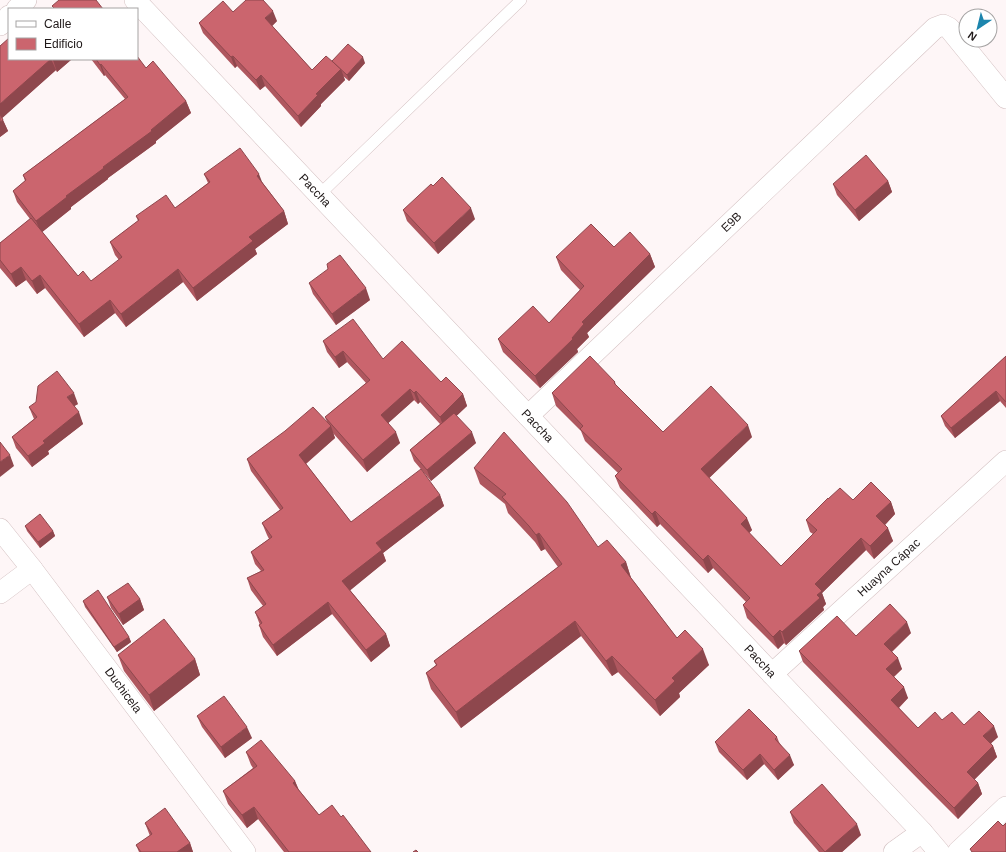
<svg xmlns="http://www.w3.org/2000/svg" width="1006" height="852" font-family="Arial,sans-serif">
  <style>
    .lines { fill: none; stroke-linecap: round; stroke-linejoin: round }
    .lane-casing { stroke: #d4c1c2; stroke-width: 12 }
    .street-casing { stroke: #d4c1c2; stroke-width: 22 }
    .lane { stroke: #fff; stroke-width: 11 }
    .street { stroke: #fff; stroke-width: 21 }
    .wall { fill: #af575f }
    .shaded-wall { fill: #8e474d }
    .building { fill: #cb656e; stroke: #8e474d }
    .labels { text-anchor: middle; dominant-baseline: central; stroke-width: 3; stroke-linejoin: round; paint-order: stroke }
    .street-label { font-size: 12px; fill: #1f1818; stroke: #fff }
  </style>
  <rect width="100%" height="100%" fill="#fef6f7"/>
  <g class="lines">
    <g class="lane-casing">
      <path id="lane" d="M319,195L521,0"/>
    </g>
    <g class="street-casing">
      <g id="street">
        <path id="s1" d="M135,0L772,674L922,832L939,852"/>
        <path d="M17,9L26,0"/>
        <path d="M0,25L9,16"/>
        <path id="s2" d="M528,416L935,28L943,25L949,28L1006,98"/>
        <path id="s3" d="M0,529L32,569L245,852"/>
        <path d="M0,593L32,569"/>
        <path id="s4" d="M772,674L1006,461"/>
        <path d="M894,852L922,832"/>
        <path d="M958,852L1006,807"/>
      </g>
    </g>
    <use href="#lane" class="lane"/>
    <use href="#street" class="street"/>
  </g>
  <g class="wall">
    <path d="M233,12L277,21L272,26L312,70L332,61L365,63L349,81L343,76L345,80L321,104V106L301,127L265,86L260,90L237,66L235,68L203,33L199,23Z"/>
    <path d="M9,59H72L57,72L56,70L2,118L8,131L0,137Z"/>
    <path d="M91,59H137L146,68L186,101L191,113L156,141V143L108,178V179L71,207V209L42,232L78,276L91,281L119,260L115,255L110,242L138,221L136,216L175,208L208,183L204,174L262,182L284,211L288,224L255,249L257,254L197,301L183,282L126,327L115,313L84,337L45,288L37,294L26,280L16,287L0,268V243L30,219L17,202L13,191L25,181L23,175L125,99L105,75L104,76Z"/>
    <path d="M888,181L892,192L859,221L837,195L833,184Z"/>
    <path d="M403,210L475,219L438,254L407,221Z"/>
    <path d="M614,247L650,254L655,267L587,333L589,337L577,349L578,352L540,388L503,352L498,339L549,323L580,290L561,270L556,257Z"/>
    <path d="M309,283L370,300L336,325L313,294Z"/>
    <path d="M323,341L383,359L441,382L463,394L467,406L456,416L476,443L431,481L414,461L410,450L440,424L420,402L418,404L414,400L388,423L400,443L367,472L333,433L335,438L306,464L351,522L440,495L444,506L383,553L386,561L350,590L386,634L390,646L371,662L332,614L277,656L263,637L259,625H260L255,612L263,606L251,590L247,578L261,571L255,564L251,552L269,539L267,535L262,523L280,510L251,471L247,459L327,422L325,417L366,383L347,362L339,368L327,352Z"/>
    <path d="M1006,356V408L1000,401L955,438L945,426L941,416Z"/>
    <path d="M615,382L616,385L663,432L752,437L709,478L752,530L749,533L781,566L813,534L810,532L806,520L828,499L891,502L895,514L885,525L893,541L874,559L866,550L822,593L826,604L823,607L824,610L786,645L784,643L778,649L747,618L743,605L746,602L713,568L708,573L660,524L657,527L620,488L615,476L618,473L585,441L581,431L556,406L552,393Z"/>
    <path d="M78,404L74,406L83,424L48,451L49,454L32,467L16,448L12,437L34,419L29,407Z"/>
    <path d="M474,468L598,547L626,562L631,578L677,638L709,665L679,693L680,697L660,716L618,672L612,676L581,636L461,728L431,689L426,673L436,665L434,661L558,567L545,549L541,551L535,542L508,513L505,504L480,484Z"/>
    <path d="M25,526L53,531L55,536L40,548L27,531Z"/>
    <path d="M107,597L140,599L144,610L123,625L111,608Z"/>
    <path d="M83,601L129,637L131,642L117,652L85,607Z"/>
    <path d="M911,633L892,652L902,669L894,677L908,698L899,708L918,728L942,720L964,725L998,737L991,743L993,746L997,757L974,780L978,783L982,794L958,819L922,783L803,662L799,651L856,636Z"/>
    <path d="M118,655L195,659L200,675L154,711L124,671Z"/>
    <path d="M197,716L252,738L225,758L202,727Z"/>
    <path d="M777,737L779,742L794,765L778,780L764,764L747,780L719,752L715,742Z"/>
    <path d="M246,752L295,781L299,790L319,815L341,817L371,852H284L258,819L247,828L228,804L223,791L253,768L251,765Z"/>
    <path d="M790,812L861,835L842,852H819L794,823Z"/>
    <path d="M145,823L190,843L193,852H139L136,845L150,836Z"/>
  </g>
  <g class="shaded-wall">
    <path d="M273,11L277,21L269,29L265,18Z"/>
    <path d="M233,56L237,66L235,68L231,57Z"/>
    <path d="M363,57L365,63L349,81L347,75Z"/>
    <path d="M51,59L56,70L0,120V104Z"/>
    <path d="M54,59H72L57,72L53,60Z"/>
    <path d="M101,64L105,75L104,76L100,65Z"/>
    <path d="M341,69L345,80L321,104V106L301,127L298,116L316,94Z"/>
    <path d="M261,75L265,86L260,90L256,80Z"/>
    <path d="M186,101L191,113L156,141V143L108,178V179L71,207V209L41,233L36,221L66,196L151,130Z"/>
    <path d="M3,120L8,131L0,137V122Z"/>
    <path d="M259,174L264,187L257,176Z"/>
    <path d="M888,181L892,192L859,221L855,210Z"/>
    <path d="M471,208L475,219L438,254L434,243Z"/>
    <path d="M284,211L288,224L255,249L257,254L197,301L193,288L249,237Z"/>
    <path d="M650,254L655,267L587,333L589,337L577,349L578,352L540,388L535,376L582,322Z"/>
    <path d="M21,267L26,280L16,287L11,274Z"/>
    <path d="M178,269L183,282L126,327L121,314Z"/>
    <path d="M40,275L45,288L37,294L32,281Z"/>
    <path d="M366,288L370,300L336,325L332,314Z"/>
    <path d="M110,300L115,313L84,337L79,324Z"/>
    <path d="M343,351L347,362L339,368L335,357Z"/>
    <path d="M410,389L414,400L385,426L381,415Z"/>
    <path d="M416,391L420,402L418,404L414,393Z"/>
    <path d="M996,391L1000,401L955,438L951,428Z"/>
    <path d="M74,393L78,404L71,408L67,397Z"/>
    <path d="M463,394L467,406L444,428L440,417Z"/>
    <path d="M79,412L83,424L48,451L49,454L32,467L28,456L43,441Z"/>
    <path d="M748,425L752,437L705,482L701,469Z"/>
    <path d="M331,426L335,438L303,466L299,455Z"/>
    <path d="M396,432L400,443L367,472L363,460Z"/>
    <path d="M472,432L476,443L431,481L427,470Z"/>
    <path d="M10,455L14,466L0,477V462Z"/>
    <path d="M440,495L444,506L383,553L386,561L347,593L342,581L376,543Z"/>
    <path d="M891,502L895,514L881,529L876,516Z"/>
    <path d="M655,511L660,524L657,527L652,514Z"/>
    <path d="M747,518L752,530L745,537L741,524Z"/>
    <path d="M888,528L893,541L874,559L870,546Z"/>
    <path d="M53,531L55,536L40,548L38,542Z"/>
    <path d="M539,533L545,549L541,551L536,535Z"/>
    <path d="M861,538L866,550L822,593L826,604L823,607L824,610L786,645L782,632L815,584Z"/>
    <path d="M708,555L713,568L708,573L703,560Z"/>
    <path d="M626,562L631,578L627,581L621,565Z"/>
    <path d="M140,599L144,610L123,625L119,614Z"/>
    <path d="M328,602L332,614L277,656L273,645Z"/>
    <path d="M575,621L581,636L461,728L456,712Z"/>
    <path d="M907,622L911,633L888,655L884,644Z"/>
    <path d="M780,630L784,643L778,649L773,637Z"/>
    <path d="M386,634L390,646L371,662L366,650Z"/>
    <path d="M129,637L131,642L117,652L114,647Z"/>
    <path d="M703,649L709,665L679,693L680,697L660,716L655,700L672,678Z"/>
    <path d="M612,656L618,672L612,676L606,661Z"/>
    <path d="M898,658L902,669L890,680L886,669Z"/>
    <path d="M195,659L200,675L154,711L149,695Z"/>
    <path d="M904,687L908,698L895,711L891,700Z"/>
    <path d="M994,726L998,737L987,747L983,736Z"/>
    <path d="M247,727L252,738L225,758L221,747Z"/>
    <path d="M993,746L997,757L971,783L967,772Z"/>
    <path d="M760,754L764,764L747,780L743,770Z"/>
    <path d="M790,755L794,765L778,780L774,770Z"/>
    <path d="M295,781L300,794L293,783Z"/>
    <path d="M978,783L982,794L958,819L954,808Z"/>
    <path d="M254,807L258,819L247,828L242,815Z"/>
    <path d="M857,824L861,835L842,852H825Z"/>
    <path d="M190,843L193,852H177Z"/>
  </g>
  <g class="building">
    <path d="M59,0H96L103,9H55L52,6Z"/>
    <path d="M246,0H263L273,11L265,18L312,70L326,56L341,69L316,94L318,95L298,116L261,75L256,80L233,56L231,57L199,23L223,1L233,12Z"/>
    <path d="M9,38V59H51L0,104V46Z"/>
    <path d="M348,44L363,57L347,75L332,61Z"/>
    <path d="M137,56L146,68L153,61L186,101L151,130L152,131L103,167L104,168L66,196L67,197L36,221L13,191L26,180L23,175L128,97L101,64L100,65L96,59H137Z"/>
    <path d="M0,114L3,120L0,122Z"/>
    <path d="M240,148L259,174L257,176L284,211L249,237L253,241L193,288L178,269L121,314L110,300L79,324L40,275L32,281L21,267L11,274L0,260V243L31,218L78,276L83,271L91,281L122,257L110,242L139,220L136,216L166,195L175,208L210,182L204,174Z"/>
    <path d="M866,155L888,181L855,210L833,184Z"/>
    <path d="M442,177L471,208L434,243L403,210L431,184L433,186Z"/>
    <path d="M591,224L614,247L630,232L650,254L582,322L584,324L572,338L573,339L535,376L498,339L533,306L549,323L584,286L556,257Z"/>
    <path d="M340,255L366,288L332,314L309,283L328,269L327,264Z"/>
    <path d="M353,319L383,359L402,341L441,382L446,377L463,394L440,417L416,391L414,393L410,389L381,415L396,432L363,460L325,417L370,380L343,351L335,357L323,341Z"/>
    <path d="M590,356L615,382L614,383L663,432L711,386L748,425L701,469L747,518L741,524L781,566L817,530L806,520L828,498V499L840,488L853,500L871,482L891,502L876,516L888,528L870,546L861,538L815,584L822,591L817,595L820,598L782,632L780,630L773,637L743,605L750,598L708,555L703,560L655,511L652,514L615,476L622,469L580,429L583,426L552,393Z"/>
    <path d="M1006,356V402L996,391L951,428L941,416Z"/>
    <path d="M57,371L74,393L67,397L79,412L43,441L45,443L28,456L12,437L37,417L29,407L36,402L38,386Z"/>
    <path d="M313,407L331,426L299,455L351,522L421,469L440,495L376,543L382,550L342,581L386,634L366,650L328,602L273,645L259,625L262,623L255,612L266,604L247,578L264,570L251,552L272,537L262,523L283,508L247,459L285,431Z"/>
    <path d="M454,413L472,432L427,470L410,450Z"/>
    <path d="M504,432L567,502L598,547L607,540L626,562L621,565L677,638L685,630L703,649L672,678L675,681L655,700L612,656L606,661L575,621L456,712L426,673L437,665L434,661L562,564L539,533L536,535L529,526L502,497L506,494L474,468Z"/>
    <path d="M0,442L10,455L0,462Z"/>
    <path d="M40,514L53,531L38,542L25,526Z"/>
    <path d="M128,583L140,599L119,614L107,597Z"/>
    <path d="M98,590L129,637L114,647L83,601Z"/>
    <path d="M890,604L907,622L884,644L898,658L886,669L904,687L891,700L918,728L935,712L942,720L952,712L964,725L979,711L994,726L983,736L993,746L967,772L978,783L954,808L918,772L799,651L837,616L856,636Z"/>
    <path d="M164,619L195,659L149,695L118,655Z"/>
    <path d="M224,696L247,727L221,747L197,716Z"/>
    <path d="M749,709L777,737L775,739L790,755L774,770L760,754L743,770L715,742Z"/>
    <path d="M261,740L295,781L293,783L319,815L332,805L341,817L343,815L371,852H289L254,807L242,815L223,791L257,766L246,752Z"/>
    <path d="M822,784L857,824L825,852L790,812Z"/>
    <path d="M165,808L190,843L177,852H141L136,845L152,834L145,823Z"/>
    <path d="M998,821L1003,826L1006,823V852H972L970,849Z"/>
    <path d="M416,850L418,852H413Z"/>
  </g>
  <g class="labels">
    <g class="street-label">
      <text stroke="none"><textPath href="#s1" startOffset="262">Paccha</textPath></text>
      <text stroke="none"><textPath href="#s2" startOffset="281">E9B</textPath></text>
      <text stroke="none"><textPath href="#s1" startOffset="586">Paccha</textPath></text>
      <text stroke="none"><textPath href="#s4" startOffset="158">Huayna Cápac</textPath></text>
      <text stroke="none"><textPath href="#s1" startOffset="910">Paccha</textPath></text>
      <text stroke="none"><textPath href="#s3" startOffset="203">Duchicela</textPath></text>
    </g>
  </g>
  <rect x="8" y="8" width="130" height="52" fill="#ffffff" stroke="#a5a3a3"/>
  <rect x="16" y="21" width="20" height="6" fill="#ffffff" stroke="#a5a3a3"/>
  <text x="44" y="28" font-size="12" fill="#1f1818">Calle</text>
  <rect x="16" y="38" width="20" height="12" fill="#cb656e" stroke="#a5a3a3"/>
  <text x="44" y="48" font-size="12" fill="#1f1818">Edificio</text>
  <g transform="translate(978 28) rotate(215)"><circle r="19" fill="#ffffff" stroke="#a5a3a3"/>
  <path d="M0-3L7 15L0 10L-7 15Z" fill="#1c85ad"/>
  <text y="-6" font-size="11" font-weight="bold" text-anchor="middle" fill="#1f1818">N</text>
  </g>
</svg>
